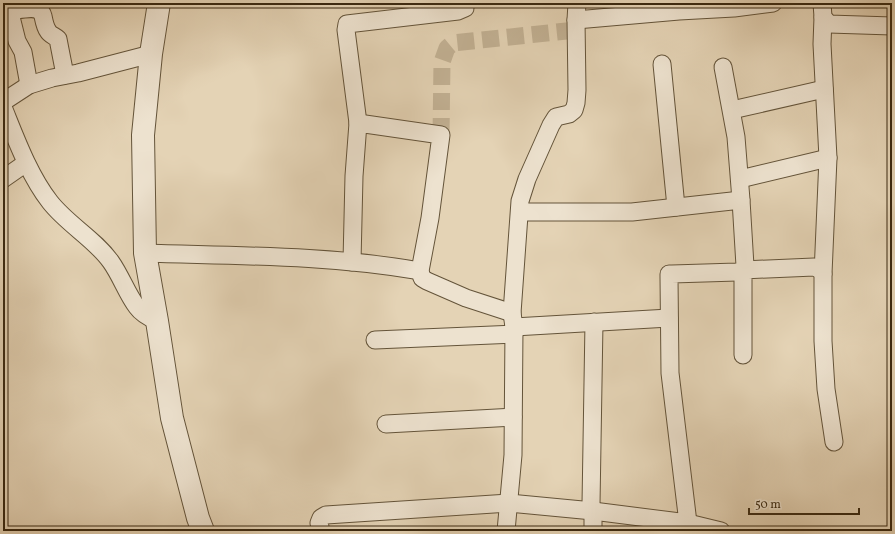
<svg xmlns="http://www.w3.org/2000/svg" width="895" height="534" font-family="Vollkorn,serif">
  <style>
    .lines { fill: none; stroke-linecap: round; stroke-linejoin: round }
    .minor-tunnel { stroke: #c2b194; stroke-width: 17; stroke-dasharray: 17 8; stroke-linecap: butt }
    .minor-casing { stroke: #64543a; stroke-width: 19 }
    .tertiary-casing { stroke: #64543a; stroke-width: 24 }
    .minor { stroke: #ede2cf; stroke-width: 17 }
    .tertiary { stroke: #ede2cf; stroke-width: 22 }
  </style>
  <rect width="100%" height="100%" fill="#e4d3b5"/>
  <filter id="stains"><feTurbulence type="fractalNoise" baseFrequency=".005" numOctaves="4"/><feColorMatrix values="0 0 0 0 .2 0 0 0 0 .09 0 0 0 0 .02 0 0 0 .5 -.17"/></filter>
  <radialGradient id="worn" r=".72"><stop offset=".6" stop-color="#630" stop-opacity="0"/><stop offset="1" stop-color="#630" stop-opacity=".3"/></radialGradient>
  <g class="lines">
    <path class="minor-tunnel" d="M441,135L442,62L447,48L453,43L576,30"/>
    <g class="minor-casing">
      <g id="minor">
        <path d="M10,3L11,17L17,41L23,52L29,85"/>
        <path d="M822,3L823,17L829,24L892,26"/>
        <path d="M11,11C20,10 40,4 43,16C44,21 45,27 48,31C50,35 55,36 58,39L65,75"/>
        <path d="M576,20L679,11L734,8L773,3"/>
        <path d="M662,64L676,207"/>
        <path d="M723,67L736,137L741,200"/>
        <path d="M3,102L29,85L52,78L78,73L151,54"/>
        <path d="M3,107C16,139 29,175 50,202C68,225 95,239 111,262C121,276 127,294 137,307C142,314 150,318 157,321"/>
        <path d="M732,110L824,89"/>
        <path d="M358,123L346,30L347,24L458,11L465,8V3"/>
        <path d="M3,179L26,163"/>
        <path d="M740,179L828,158"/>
        <path d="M145,253C236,256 329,255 420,271"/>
        <path d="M352,262L354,176L358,123L441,135L430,218L420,271L422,278L427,281L466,298L512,313"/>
        <path d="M823,274L828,158L822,44L823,17"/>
        <path d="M514,327L669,318"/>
        <path d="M375,340L514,334"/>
        <path d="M743,355V270L814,267L819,269L823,274V341L826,389L834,442"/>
        <path d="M386,424L513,417"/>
        <path d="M688,523L721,531"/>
        <path d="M321,531L319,523L321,518L326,515L509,503L593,511L688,523L670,373L669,277V274H672L737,272L743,270L745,266L741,200L632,212H520"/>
        <path d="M506,531L513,455L514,327L512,313L520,201L527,179L551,125L556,117L569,114L574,110L576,103L577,90L576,20L577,3"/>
        <path d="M593,531V511L591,504L594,322"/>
      </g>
    </g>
    <g class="tertiary-casing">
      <path id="tertiary" d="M159,3L151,54L143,135L145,253L157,321L172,418L198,518L203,531"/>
    </g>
    <use href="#minor" class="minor"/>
    <use href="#tertiary" class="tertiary"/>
  </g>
  <rect width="895" height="534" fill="none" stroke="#e4d3b5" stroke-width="16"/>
  <rect x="4" y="4" width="887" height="526" fill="none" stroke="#3a2911" stroke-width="2"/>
  <rect x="8" y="8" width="879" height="518" fill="none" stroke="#3a2911"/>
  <path d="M749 508v6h110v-6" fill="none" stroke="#3a2911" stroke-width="2"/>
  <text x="755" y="508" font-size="12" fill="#3a2911" stroke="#ede2cf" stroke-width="3" paint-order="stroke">50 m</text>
  <rect width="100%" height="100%" filter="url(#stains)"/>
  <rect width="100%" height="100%" fill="url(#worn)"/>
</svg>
